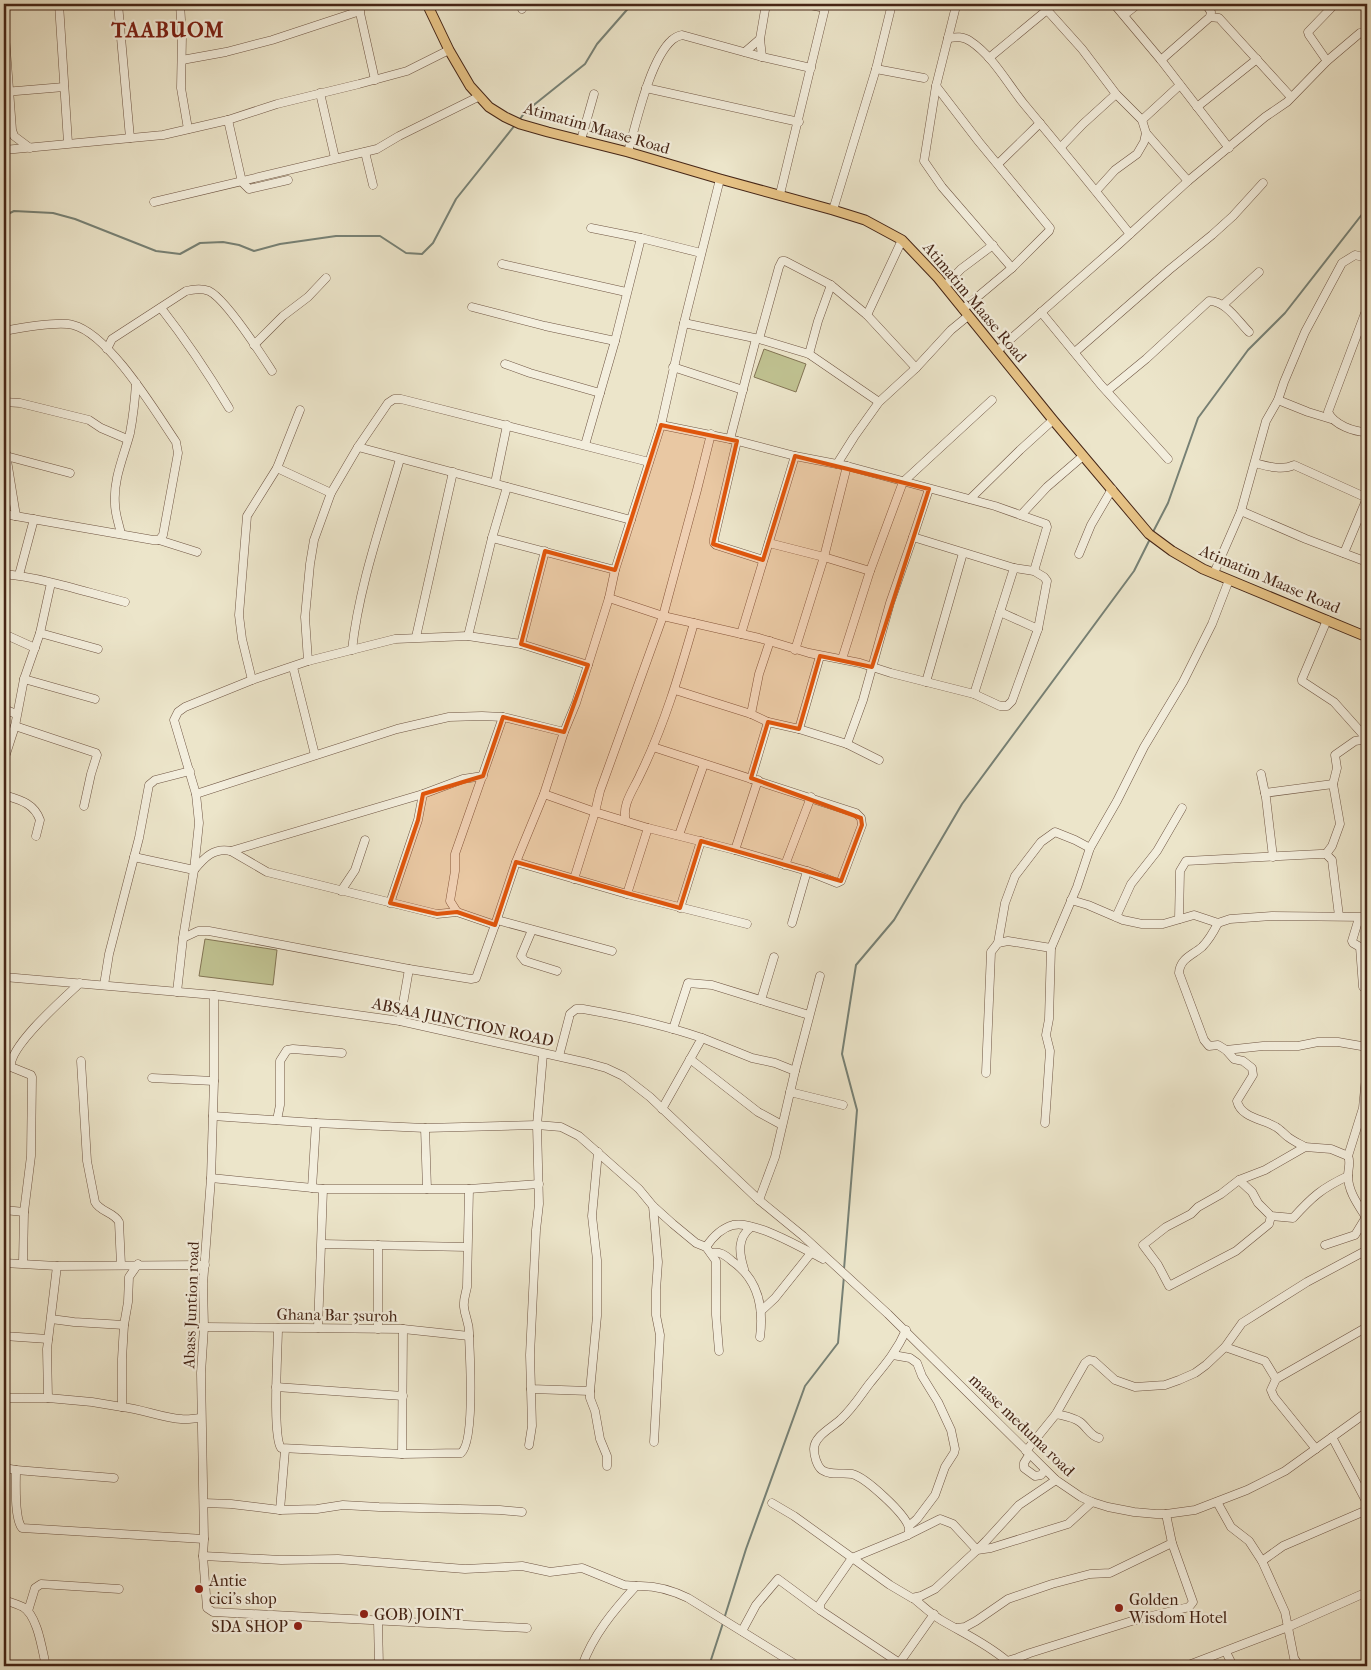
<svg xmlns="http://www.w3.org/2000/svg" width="1371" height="1670" font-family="'IM FELL French Canon',serif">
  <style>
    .grass { fill: #c0c291; stroke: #827454 }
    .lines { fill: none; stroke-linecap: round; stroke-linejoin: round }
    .stream { stroke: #778175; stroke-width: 2 }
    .minor-casing { stroke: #6f5543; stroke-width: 9 }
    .major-casing { stroke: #452516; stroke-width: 11 }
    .minor { stroke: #f3eedd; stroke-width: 8 }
    .major { stroke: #e6c285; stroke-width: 9 }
    .marked { fill: #e0560c; fill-opacity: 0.2; stroke: #e0560c; stroke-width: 4; stroke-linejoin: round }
    .poi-dot { fill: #8f2418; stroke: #f3eedd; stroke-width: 2 }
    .labels { text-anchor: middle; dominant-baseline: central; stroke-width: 4.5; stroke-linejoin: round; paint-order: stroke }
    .street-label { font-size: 16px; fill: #452516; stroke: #f3eedd }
    .poi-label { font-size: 16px; fill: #452516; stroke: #f3eedd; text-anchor: start }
    .district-label { font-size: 21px; font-weight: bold; letter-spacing: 1px; fill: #7a1f14; stroke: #f3eedd }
  </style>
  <rect width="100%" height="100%" fill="#ece5ca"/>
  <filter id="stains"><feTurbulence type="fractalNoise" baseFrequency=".004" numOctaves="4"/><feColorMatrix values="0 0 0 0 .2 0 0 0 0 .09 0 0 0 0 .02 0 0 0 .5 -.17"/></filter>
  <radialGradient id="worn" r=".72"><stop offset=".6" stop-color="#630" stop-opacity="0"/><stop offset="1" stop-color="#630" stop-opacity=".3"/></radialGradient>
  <g class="grass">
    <path d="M764,349L806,364L796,392L754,377Z"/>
    <path d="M205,939L277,950L273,985L199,976Z"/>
  </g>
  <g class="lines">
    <g class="stream">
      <path d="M520,119L525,112L585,64L597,44L632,4"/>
      <path d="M4,216L14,211L53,213L75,219L156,251L180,254L200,243L223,242L239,245L254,251L280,244L336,236H380L406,253L422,254L433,243L456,199L515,125"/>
      <path d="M1153,532L1168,503L1198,418L1248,350L1285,313L1367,208"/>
      <path d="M844,1269L857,1110L842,1054L856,965L894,920L962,804L1134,571L1149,541"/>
      <path d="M724,1619L746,1549L805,1386L838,1343L844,1276"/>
      <path d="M709,1666L723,1623"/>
    </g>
    <g class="minor-casing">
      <g id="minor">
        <path d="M59,4L68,143"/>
        <path d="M118,4L130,138"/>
        <path d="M180,4L182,36L181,88L188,129"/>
        <path d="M358,4L375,80"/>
        <path d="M520,4L522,9"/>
        <path d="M805,4L825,8"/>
        <path d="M1114,4L1161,60L1229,148"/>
        <path d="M955,10L936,86L924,161L942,187L1012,268"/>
        <path d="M1124,15L1138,4"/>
        <path d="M1210,17L1219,18L1291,97"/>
        <path d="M4,22L12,130L14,136L30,148"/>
        <path d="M948,38C956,37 963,36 970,41C993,56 1007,83 1024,104C1060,147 1095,190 1130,234"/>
        <path d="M745,52L760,39"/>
        <path d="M762,57L760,39L766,4"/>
        <path d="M989,58L1047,10L1082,49L1116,94L1142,120L1146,133L1144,142L1137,154L1115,170L1096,191"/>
        <path d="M182,60L226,52L272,40L360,11"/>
        <path d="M1161,60L1210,17L1211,12L1206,4"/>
        <path d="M1327,61L1309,35L1308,32L1335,4"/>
        <path d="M876,69L924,78"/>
        <path d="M936,86L979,142L1050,228L1049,231L1012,268L963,309"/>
        <path d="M646,88L799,122"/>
        <path d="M4,92L64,87"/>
        <path d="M320,93L335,158"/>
        <path d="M1197,107L1257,59"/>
        <path d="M228,120L242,182L249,189L288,180"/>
        <path d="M1142,120L1180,85"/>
        <path d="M1146,133L1188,181"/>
        <path d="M581,140L594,94"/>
        <path d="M1061,147L1083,124L1116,94"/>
        <path d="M4,150L163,135L228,120L277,104L359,84L407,71L449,50"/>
        <path d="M365,152L373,185"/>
        <path d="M628,152C636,124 650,59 672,40C674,38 678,36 682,35L762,57L811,68"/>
        <path d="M998,164L1040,123"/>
        <path d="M780,194L826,4"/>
        <path d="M154,202L377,149L399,136L478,97"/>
        <path d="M833,210L876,69L892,4"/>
        <path d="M591,228L641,238L701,253"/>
        <path d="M502,264L626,292"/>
        <path d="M945,286L961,269L993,245"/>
        <path d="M1223,305L1259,272"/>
        <path d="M472,307L545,326L615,341"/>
        <path d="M161,308C186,340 208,373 229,408"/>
        <path d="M1367,308L1328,412C1334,425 1354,432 1367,432"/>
        <path d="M1041,312L1101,385L1168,459"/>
        <path d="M867,315L902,240"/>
        <path d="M684,323L759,339L809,354L879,402"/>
        <path d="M4,331C20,328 58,321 73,325C109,334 155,411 176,442L178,453L163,535L159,540H153L4,514"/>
        <path d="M759,339L779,267L782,261H785L831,285L867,315L916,368"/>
        <path d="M254,345L283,316L308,297L326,278"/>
        <path d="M107,349L112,339L186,291C194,289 201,288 209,291C226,299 261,354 272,371"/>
        <path d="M997,351L1119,244L1188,181L1265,117L1287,102L1327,61L1360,33"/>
        <path d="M1075,352L1169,270L1212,235L1233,216L1263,183"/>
        <path d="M809,354L818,321L831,285"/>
        <path d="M505,364L530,373L600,393"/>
        <path d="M673,367L743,390"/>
        <path d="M1107,391L1146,359L1209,301C1226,301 1237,320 1249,332"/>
        <path d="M1278,400L1308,412L1331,419"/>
        <path d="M4,402L20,403L89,420L101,428L127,439"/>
        <path d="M661,425L730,439L795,456L847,466L995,506L1046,524L1047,527L1034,571"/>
        <path d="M730,439L756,339"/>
        <path d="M737,441L714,539V543L716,545L763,560"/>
        <path d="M4,442L16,516"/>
        <path d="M585,445L615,341L641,238"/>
        <path d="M358,447L631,520"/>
        <path d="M6,456L70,473"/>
        <path d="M1255,463C1267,466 1282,471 1294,465L1367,498"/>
        <path d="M837,464L854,437L879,402L916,368L951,330L968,316"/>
        <path d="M277,468L331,493"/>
        <path d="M495,483L507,425"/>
        <path d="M970,499L1020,450L1053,420"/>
        <path d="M1241,511L1306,539L1367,562"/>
        <path d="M1021,515L1047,487L1083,456"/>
        <path d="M121,534C119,524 115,514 115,504C113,479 124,456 130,433C133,417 135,400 136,383"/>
        <path d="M913,537L1014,568L1034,571L1044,577L1047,581L1038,629L1000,612"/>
        <path d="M492,538L615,570"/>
        <path d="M159,540L197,552"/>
        <path d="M769,543L824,557L870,571"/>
        <path d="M1344,553L1367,498"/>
        <path d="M1079,554L1091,525L1112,489"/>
        <path d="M1014,568L974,694L1000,706H1007L1012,701L1038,629"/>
        <path d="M1214,573L1241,511L1266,421L1278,400L1284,382L1305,332L1342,263L1355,255L1367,258"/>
        <path d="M4,574C45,578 85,592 125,602"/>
        <path d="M19,575L34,519"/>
        <path d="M609,598L663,616L759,638L809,653L860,663L891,673L974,694"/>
        <path d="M1327,620L1302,679V681L1334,702L1367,739"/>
        <path d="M40,633L98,649"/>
        <path d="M4,634L35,648"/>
        <path d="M741,634L795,456"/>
        <path d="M468,636L492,538L507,487"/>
        <path d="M416,637L453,472"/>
        <path d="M521,644L545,551"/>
        <path d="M352,650C359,585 382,522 400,459"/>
        <path d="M795,650L824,557L847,466"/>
        <path d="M842,659L870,571L903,482L992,400"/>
        <path d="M308,661L305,617L310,564L314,540L331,493L358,447L388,403L394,399H401L649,462"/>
        <path d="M293,667L315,755"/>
        <path d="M24,679L95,699"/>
        <path d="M252,680L242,639L239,615L247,516L277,468L300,410"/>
        <path d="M926,682L963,553"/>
        <path d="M675,690L751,714L768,722L799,729L847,744L879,760"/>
        <path d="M4,709L16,714"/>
        <path d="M751,714L759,674L770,641"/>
        <path d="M15,726L96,753L97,755L91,774L84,806"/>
        <path d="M799,729L820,656"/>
        <path d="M847,744L863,700L890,603L913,537L929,489"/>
        <path d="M4,760L15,726L24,679L40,633L51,583"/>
        <path d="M1261,774L1266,798L1273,857"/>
        <path d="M751,779L768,722"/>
        <path d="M1265,793L1333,784"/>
        <path d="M196,794L397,729L449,717L482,716L503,717L564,732"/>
        <path d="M544,794L595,812L648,828L735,850L807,871L837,883L841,881L862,825L861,818L856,813L653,747"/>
        <path d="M4,795C20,800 34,803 40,820L36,836"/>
        <path d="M626,821C621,805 634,789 640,775C664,726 679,675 694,623"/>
        <path d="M679,835L704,764"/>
        <path d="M735,850L758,780"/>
        <path d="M231,851L423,794L463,779L483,776"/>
        <path d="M1326,854L1332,846L1340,824L1333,784L1337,768L1335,755L1355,741L1367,739"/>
        <path d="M134,857L194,870C204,858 214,847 231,851L267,872L437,914L457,912L495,925"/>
        <path d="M516,862L627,894L747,924"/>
        <path d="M785,865L811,797"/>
        <path d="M574,879L595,812L600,791L663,616L697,490L711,434"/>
        <path d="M341,891L355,870L365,840"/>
        <path d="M627,894L648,828"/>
        <path d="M1071,900L1088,905L1123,920L1142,924H1163L1194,915L1218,923L1230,919L1272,916L1367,917"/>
        <path d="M390,903L418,820L423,794"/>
        <path d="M680,908L701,841"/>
        <path d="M457,912L450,901L455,871V854L503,717"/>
        <path d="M1116,917L1131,884L1157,851L1182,808"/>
        <path d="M1359,918L1352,941L1353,943L1360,947L1363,987L1367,990"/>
        <path d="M1179,919L1180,871L1186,861L1320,854H1326L1332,860L1339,916"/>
        <path d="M497,920L612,951"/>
        <path d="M792,923L807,871"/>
        <path d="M1218,923C1214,931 1209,940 1202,947C1193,955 1180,958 1179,973L1204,1040L1209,1046L1218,1045L1226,1050L1234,1059L1243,1061L1252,1068L1253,1075L1237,1101C1241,1118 1263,1119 1276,1127C1280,1129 1284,1134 1288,1137C1293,1141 1300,1144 1305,1147"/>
        <path d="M532,930L521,956L525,961L557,971"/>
        <path d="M183,938L198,931H209L409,969L471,979L476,978L495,925L516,862L544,794L564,732L576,703L609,598L615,570L661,425L684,323L720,179"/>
        <path d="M998,943L1005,903L1015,876L1041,842L1055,832L1075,840L1090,848"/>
        <path d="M4,977L214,995L400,1021L588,1063L606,1068L623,1076L650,1097L759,1200L803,1236L888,1314L1056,1480L1081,1497L1092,1502L1108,1507L1134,1512L1156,1514H1166L1195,1510L1247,1490L1285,1471L1367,1412"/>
        <path d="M104,985L109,954L139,838L149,785L155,780L190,771"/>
        <path d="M177,992L183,938L194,870L199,823L196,794L174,720L178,712L185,707L252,680L308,661L395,639L468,636L521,644L588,665"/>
        <path d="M214,995V1081L211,1178L203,1284L204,1327L201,1373L204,1539L203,1556L207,1608L213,1612L527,1628"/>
        <path d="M761,1000L774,957"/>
        <path d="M400,1021L409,969"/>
        <path d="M673,1029L688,983L712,985L809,1015"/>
        <path d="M702,1038L752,1058L775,1063L795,1071"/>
        <path d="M1226,1050L1263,1046H1298L1318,1042H1338L1367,1047"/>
        <path d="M543,1054L537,1125L539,1204L536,1230L530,1355L531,1389L590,1391L597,1316V1260L592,1216L598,1152"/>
        <path d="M559,1056L570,1014L576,1009H583C623,1016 664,1025 702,1038L662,1109"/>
        <path d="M690,1059L758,1112L782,1125"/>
        <path d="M81,1061L87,1161L95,1202C100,1212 114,1212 119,1222L121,1265"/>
        <path d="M1367,1067L1363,1108L1348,1156C1351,1162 1348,1169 1348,1176C1348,1192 1359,1206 1367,1219"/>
        <path d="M986,1073L991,952L998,943L1008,941L1051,948"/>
        <path d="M152,1078L214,1081"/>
        <path d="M790,1092L843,1105"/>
        <path d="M213,1116L316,1123L425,1128L537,1125L561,1127L579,1136L639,1189L653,1206L673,1224L696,1243L706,1247L716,1261V1315L719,1351"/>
        <path d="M277,1120L280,1105V1061L287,1050L293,1049L342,1053"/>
        <path d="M1045,1123L1050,1051L1046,1035L1049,1019L1051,948L1077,887L1090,848L1117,801L1144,747L1183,682L1212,624L1229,580"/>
        <path d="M425,1128L427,1189"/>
        <path d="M211,1178L323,1189H469L539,1184"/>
        <path d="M1239,1180L1252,1192L1258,1203L1271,1216L1293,1218C1312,1197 1322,1188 1348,1176"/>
        <path d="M312,1188L316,1123"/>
        <path d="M759,1200L775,1157L795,1071L820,976"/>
        <path d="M653,1206L658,1262L656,1290V1315L660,1335L654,1442"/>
        <path d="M4,1210L24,1212"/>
        <path d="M1271,1216L1269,1224L1236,1251L1169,1286L1158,1265L1143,1245L1166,1227L1191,1214L1198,1207L1221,1194L1239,1180L1265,1170L1305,1147L1331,1149L1348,1156"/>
        <path d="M322,1244L467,1247"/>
        <path d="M1325,1245L1355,1235L1366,1217"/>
        <path d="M706,1247C712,1238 722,1228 733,1225C754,1220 804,1249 823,1259"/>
        <path d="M711,1253C720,1251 725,1255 732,1261C758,1279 764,1306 760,1337"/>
        <path d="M4,1263L57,1266L205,1265"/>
        <path d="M23,1263L24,1212L31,1156L32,1077L31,1075L11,1067C8,1047 64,998 80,983"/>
        <path d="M138,1264L129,1277L128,1302L124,1325L122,1359V1407C142,1409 163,1418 181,1419C188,1420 195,1418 201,1418"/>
        <path d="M744,1269C739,1253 737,1238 751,1227"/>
        <path d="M761,1311L775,1298L811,1253"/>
        <path d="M51,1319L74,1322L124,1325"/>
        <path d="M204,1327L403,1329L469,1336"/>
        <path d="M278,1328C278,1349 272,1435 281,1448L402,1454L461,1453C475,1442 470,1356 469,1336C470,1323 465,1318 464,1307C463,1300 466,1293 467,1287L469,1189"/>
        <path d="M318,1328L323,1189"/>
        <path d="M378,1329V1245"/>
        <path d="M906,1330C897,1351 884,1366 870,1383C860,1396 853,1408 841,1419C833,1427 814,1436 814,1449C814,1456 817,1466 822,1470C831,1476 842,1472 852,1474C865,1477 906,1514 909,1528C909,1530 909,1533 908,1535"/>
        <path d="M4,1336L48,1339"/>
        <path d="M1225,1347L1265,1361L1276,1379"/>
        <path d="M893,1355L910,1358L917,1363L922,1376L938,1402L951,1430L955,1449L954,1453L945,1467L935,1495L917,1519L909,1526"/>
        <path d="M276,1387L403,1396"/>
        <path d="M590,1391V1398L595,1411L600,1439L607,1456V1466"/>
        <path d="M4,1398H48L47,1349L57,1266"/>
        <path d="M48,1398L92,1402L122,1407"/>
        <path d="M1056,1414C1064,1416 1073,1417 1080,1422C1087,1427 1090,1436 1099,1438"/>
        <path d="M1332,1437L1367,1503"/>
        <path d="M529,1445L532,1426L531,1389"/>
        <path d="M1316,1449L1274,1397L1271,1390L1276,1379L1367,1327"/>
        <path d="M1026,1451L1056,1414L1085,1363L1089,1360L1094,1361L1115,1380L1135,1387L1165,1385L1179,1380L1195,1373L1206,1365L1225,1347L1242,1323L1307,1282L1367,1250"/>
        <path d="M402,1454L403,1329"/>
        <path d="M1029,1455L1024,1463V1468L1035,1476L1041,1475L1045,1470"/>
        <path d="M4,1468L16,1470C16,1484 14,1518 22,1528L204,1539"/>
        <path d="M16,1470L114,1478"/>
        <path d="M1217,1502L1231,1527L1249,1541L1262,1561L1285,1612L1294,1658L1299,1666"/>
        <path d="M204,1503L231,1504L280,1510L317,1509L343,1505L379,1507L500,1510L522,1512"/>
        <path d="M772,1503L794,1516L890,1585L912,1598L921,1596L935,1589L977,1550L991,1548L1068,1524L1092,1502"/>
        <path d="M280,1510L285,1450"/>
        <path d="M203,1556L281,1560L338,1559L465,1569L522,1566L550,1572L582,1568L624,1585L636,1586"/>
        <path d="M1262,1561L1283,1546L1367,1510"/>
        <path d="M913,1598C922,1605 931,1614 941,1620C963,1633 986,1643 1007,1661L1017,1658L1030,1653L1135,1620L1189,1607L1193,1602L1172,1543L1166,1514"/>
        <path d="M4,1600C10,1602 17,1604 23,1607C38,1616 42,1650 46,1666"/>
        <path d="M28,1611L35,1588L41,1584L119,1589"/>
        <path d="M378,1621L379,1666"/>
        <path d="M957,1628L965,1627L976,1621L1008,1599L1052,1584L1090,1574L1110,1573L1172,1543"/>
        <path d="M742,1631L756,1605L778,1579L820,1610"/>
        <path d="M1226,1652L1233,1666"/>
        <path d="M4,1662L12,1666"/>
        <path d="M900,1662L934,1614"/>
        <path d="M582,1666C593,1635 614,1610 636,1586C655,1585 672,1590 688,1598L798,1666"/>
        <path d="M904,1666L820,1610V1604L852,1558L908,1535L940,1519L953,1524L977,1550L986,1541L1019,1505L1056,1480"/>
        <path d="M1186,1666L1288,1627L1367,1592"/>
      </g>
    </g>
    <g class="major-casing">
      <path id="major" d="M427,4L449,50L470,86L489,107L505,117L520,124L548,132L628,152L720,179L833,210L865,220L902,240L938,278L1053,420L1149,534L1172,551L1203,569L1367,637"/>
    </g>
    <use href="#minor" class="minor"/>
    <use href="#major" class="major"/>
  </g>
  <path class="marked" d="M661,425L737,441L713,544L763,560L795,456L929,489L872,667L820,656L799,729L768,722L751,778L861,818L862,825L841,881L701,841L680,908L516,862L495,925L457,912L437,914L390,903L418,820L423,794L483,776L503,717L564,732L588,665L521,644L545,551L615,570Z"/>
  <g class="poi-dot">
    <circle cx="199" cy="1589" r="5"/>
    <circle cx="1119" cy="1608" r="5"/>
    <circle cx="364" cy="1614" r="5"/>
    <circle cx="298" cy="1626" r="5"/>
  </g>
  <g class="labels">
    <g class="street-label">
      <text transform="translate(597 128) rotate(16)">Atimatim Maase Road</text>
      <text transform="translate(975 302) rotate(50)">Atimatim Maase Road</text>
      <text transform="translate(1270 579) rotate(23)">Atimatim Maase Road</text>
      <text transform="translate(463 1022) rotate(12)">ABSAA JUNCTION ROAD</text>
      <text transform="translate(191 1305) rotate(-88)">Abass Juntion road</text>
      <text transform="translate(337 1315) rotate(1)">Ghana Bar 3suroh</text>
      <text transform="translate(1022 1425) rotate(44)">maase meduma road</text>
    </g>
    <g class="poi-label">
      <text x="209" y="1580">Antie<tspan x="209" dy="18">cici's shop</tspan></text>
      <text x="1129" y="1599">Golden<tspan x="1129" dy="18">Wisdom Hotel</tspan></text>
      <text x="374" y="1614">GOB) JOINT</text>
      <text x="288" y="1626" text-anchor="end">SDA SHOP</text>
    </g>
    <g class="district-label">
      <text x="168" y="30">TAABUOM</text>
    </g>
  </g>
  <rect width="1371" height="1670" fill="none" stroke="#ece5ca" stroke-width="20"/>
  <rect x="5" y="5" width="1361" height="1660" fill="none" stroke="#452516" stroke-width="2.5"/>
  <rect x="10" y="10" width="1351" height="1650" fill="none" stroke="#452516"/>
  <rect width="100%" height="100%" filter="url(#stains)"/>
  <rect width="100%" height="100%" fill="url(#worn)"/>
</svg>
